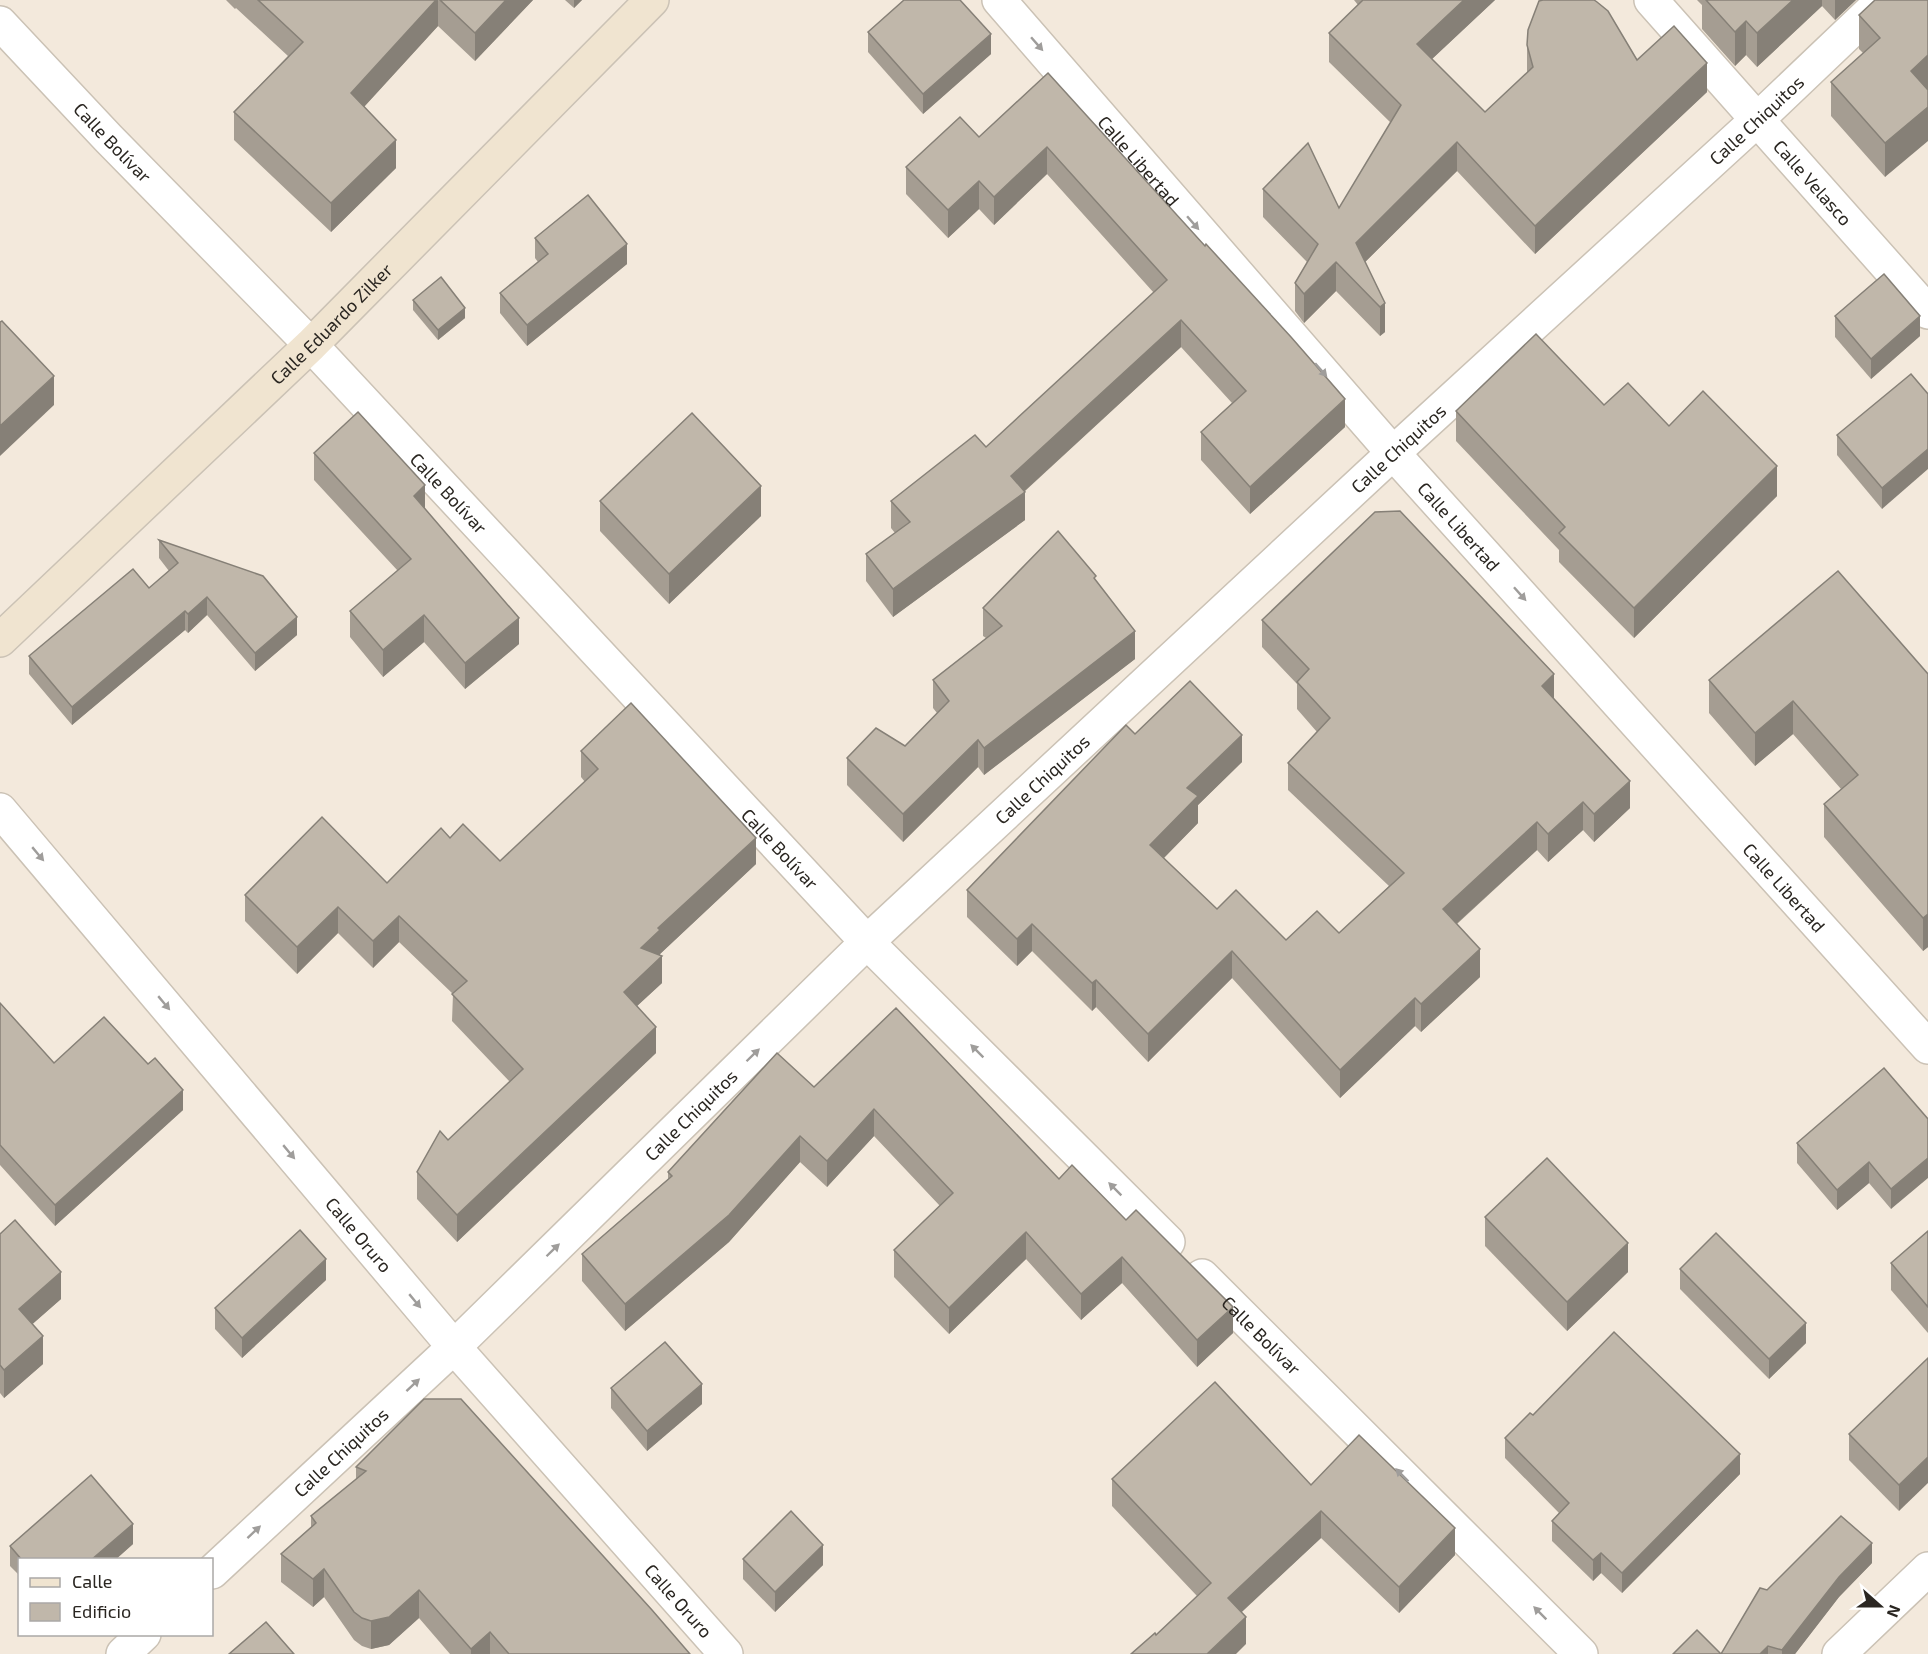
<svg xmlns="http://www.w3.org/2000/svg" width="1928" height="1654" font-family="'Exo 2',sans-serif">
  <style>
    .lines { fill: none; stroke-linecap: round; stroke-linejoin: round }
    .street-casing { stroke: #cbc2b5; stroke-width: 36 }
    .secondary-casing { stroke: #cbc2b5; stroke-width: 36 }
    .street { stroke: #fff; stroke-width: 33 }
    .secondary { stroke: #f0e4d0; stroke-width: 33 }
    .wall { fill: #a59d92 }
    .shaded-wall { fill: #868077 }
    .building { fill: #c0b7aa; stroke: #868077; stroke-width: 1.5 }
    .oneway { fill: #9f9d9b }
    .labels { text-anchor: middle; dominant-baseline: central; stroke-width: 4.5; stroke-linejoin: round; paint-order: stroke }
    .street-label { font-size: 18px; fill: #2a2621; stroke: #fff }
  </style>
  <rect width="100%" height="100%" fill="#f3e9dc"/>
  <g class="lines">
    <g class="street-casing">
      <g id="street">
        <path id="s1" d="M999,0L1393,453L1928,1047"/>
        <path id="s2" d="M1651,0L1928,312"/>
        <path id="s3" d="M0,23L108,138L311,345L867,942L1168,1242"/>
        <path id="s4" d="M0,810L454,1347L726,1654"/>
        <path id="s5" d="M1202,1276L1581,1654"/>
        <path id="s6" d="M212,1572L454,1347L867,942L1393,453L1758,119L1883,0"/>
        <path d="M123,1654L144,1634"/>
        <path d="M1839,1654L1928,1569"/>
      </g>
    </g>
    <g class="secondary-casing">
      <g id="secondary">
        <path id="s7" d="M0,640L311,345L652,0"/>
      </g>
    </g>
    <use href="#street" class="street"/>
    <use href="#secondary" class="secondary"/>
  </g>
  <g class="wall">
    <path d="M226,0H533L475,61L438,26L364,107L396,168L331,232L234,140V112L288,56L236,8L235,9Z"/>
    <path d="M565,0H582L574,8Z"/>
    <path d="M1354,0H1495L1432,59L1485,112L1527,73V45L1637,60L1707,92L1535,254L1457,171L1365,262L1385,303V332L1380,336L1336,291L1304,323L1295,311V283L1307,262L1263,217V189L1339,208L1391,123L1329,62V33L1358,5Z"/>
    <path d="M1697,0H1856L1835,20L1822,6L1757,67L1746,55L1735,66L1702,29V5Z"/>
    <path d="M1859,15L1928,89L1885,177L1831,116V82L1863,53L1859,49Z"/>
    <path d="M868,32L991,54L923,114L868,52Z"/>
    <path d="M1048,73L1345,427L1250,514L1201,460V432L1232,403L1181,347L1024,492L1025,520L893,617L866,581V554L895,533L891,528V501L986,447L1154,293L1047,174L994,225L979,209L948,238L906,194V167L979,137Z"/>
    <path d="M535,238L627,264L527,346L500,313V293L538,262L535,258Z"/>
    <path d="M413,300L465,318L438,340L413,310Z"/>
    <path d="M1835,316L1920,336L1871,379L1835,337Z"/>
    <path d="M1928,394L1882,509L1837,455V435Z"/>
    <path d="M1604,405L1669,426L1777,496L1634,638L1559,562V550L1456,441V411Z"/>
    <path d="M314,453L425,509L519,644L465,689L424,642L383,677L350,637V611L398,571L314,480Z"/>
    <path d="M600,501L761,516L669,604L600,531Z"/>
    <path d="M159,540L297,635L255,671L207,615L188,633L185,630L72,725L29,674V656L149,588L169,571L159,558Z"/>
    <path d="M1096,581L1135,659L984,775L978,767L903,842L847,785V758L905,746L937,713L933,708V680L986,638L983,636V608Z"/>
    <path d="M1262,620L1554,699L1630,808L1594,842L1583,830L1548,862L1537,850L1457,924L1480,977L1421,1032L1415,1026L1340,1098L1232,978L1148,1062L1096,1007L1092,1011L1032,951L1017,966L967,917V890L1135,734L1242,762L1198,805V823L1164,858L1217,909L1286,940L1339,933L1389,886L1288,790V763L1317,732L1297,709V684L1262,647Z"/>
    <path d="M1928,674V947L1923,951L1824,837V804L1841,789L1793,734L1755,766L1709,713V680Z"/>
    <path d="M581,751L756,864L660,954L662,983L637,1006L656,1053L457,1242L417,1199V1172L448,1140L510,1082L452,1021L453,994L399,942L373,968L338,933L297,974L245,921V895L387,883L450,838L500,861L585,782L581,777Z"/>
    <path d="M0,1003L54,1063L148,1064L183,1110L55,1226L0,1165Z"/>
    <path d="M814,1087L1059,1179L1233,1333L1197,1367L1122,1283L1081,1320L1026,1259L949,1334L894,1277V1250L940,1206L874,1136L827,1187L800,1162L729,1242L625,1331L582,1281V1254L668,1179V1172Z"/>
    <path d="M1928,1119L1891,1209L1869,1183L1837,1210L1797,1163V1143Z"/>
    <path d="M1485,1217L1628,1272L1567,1331L1485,1246Z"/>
    <path d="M1928,1231V1333L1891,1290V1263Z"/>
    <path d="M0,1234L61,1299L32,1324L43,1364L4,1398L0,1393Z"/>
    <path d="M1680,1269L1806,1343L1769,1379L1680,1289Z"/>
    <path d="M326,1280L242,1358L215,1329V1308Z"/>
    <path d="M1928,1358L1899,1511L1849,1460V1434Z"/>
    <path d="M611,1388L702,1404L647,1451L611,1408Z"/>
    <path d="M424,1399L690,1654H450L419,1618L389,1645L371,1649L362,1646L354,1640L324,1597L313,1607L281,1582V1554L311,1527V1516L356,1479V1467Z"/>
    <path d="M1533,1415L1740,1474L1622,1593L1601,1573L1593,1581L1552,1541V1521L1559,1513L1505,1458V1438Z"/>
    <path d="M1112,1479L1311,1485L1455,1555L1399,1613L1321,1538L1241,1612L1246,1644L1197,1596L1112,1506Z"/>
    <path d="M133,1544L115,1560H20V1576L10,1566V1546Z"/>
    <path d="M743,1559L823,1565L775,1612L743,1579Z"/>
    <path d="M1872,1563L1839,1597L1795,1654H1721L1767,1590Z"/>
  </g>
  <g class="shaded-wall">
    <path d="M436,0H438V26L351,121V93Z"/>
    <path d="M506,0H533L475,61V33Z"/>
    <path d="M574,0H582L574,8Z"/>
    <path d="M1464,0H1495L1417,73V44Z"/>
    <path d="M1793,0H1822V6L1757,67V33Z"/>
    <path d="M1835,0H1856L1835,20Z"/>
    <path d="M1746,21V55L1735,66V32Z"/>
    <path d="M991,34V54L923,114V94Z"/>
    <path d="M1928,55V89L1911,105V71Z"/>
    <path d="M1707,63V92L1535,254V226Z"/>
    <path d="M1928,107V141L1885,177V143Z"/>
    <path d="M396,140V168L331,232V203Z"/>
    <path d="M1457,142V171L1356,271V243Z"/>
    <path d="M1047,147V174L994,225V197Z"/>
    <path d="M979,181V209L948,238V210Z"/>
    <path d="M627,244V264L527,346V325Z"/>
    <path d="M1336,262V291L1304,323V294Z"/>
    <path d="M1385,303V332L1380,336V307Z"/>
    <path d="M465,308V318L438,340V330Z"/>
    <path d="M1920,316V336L1871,379V359Z"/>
    <path d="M1181,320V347L1018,497L1025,492V520L893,617V589L1011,476Z"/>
    <path d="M54,376V405L0,456V426Z"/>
    <path d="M1345,399V427L1250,514V487Z"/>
    <path d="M1928,449V469L1882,509V488Z"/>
    <path d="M1777,466V496L1634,638V608Z"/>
    <path d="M425,485V511L414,496Z"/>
    <path d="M761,486V516L669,604V574Z"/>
    <path d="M207,597V615L188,633V614Z"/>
    <path d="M185,611V630L72,725V707Z"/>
    <path d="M424,615V642L383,677V650Z"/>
    <path d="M297,617V635L255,671V653Z"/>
    <path d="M519,618V644L465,689V663Z"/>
    <path d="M1135,631V659L984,775V748Z"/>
    <path d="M1554,674V701L1542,686Z"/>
    <path d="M1793,701V734L1755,766V733Z"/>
    <path d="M1242,735V762L1198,805V823L1150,872V845L1187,788Z"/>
    <path d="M978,740V767L903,842V814Z"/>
    <path d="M1630,781V808L1594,842V814Z"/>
    <path d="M1583,802V830L1548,862V834Z"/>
    <path d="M1537,822V850L1443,936V909Z"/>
    <path d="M756,838V864L660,954V957L641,948L658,928Z"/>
    <path d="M338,907V933L297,974V947Z"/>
    <path d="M1928,914V947L1923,951V918Z"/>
    <path d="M399,916V942L373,968V941Z"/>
    <path d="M1032,924V951L1017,966V939Z"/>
    <path d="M1480,949V977L1421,1032V1004Z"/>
    <path d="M1232,951V978L1148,1062V1034Z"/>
    <path d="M662,956V983L624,1018V992Z"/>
    <path d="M1096,980V1007L1092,1011V983Z"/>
    <path d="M1415,998V1026L1340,1098V1070Z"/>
    <path d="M656,1027V1053L457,1242V1215Z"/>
    <path d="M183,1090V1110L55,1226V1205Z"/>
    <path d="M874,1109V1136L827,1187V1161Z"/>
    <path d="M800,1136V1162L729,1242L625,1331V1304Z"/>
    <path d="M1928,1158V1178L1891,1209V1189Z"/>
    <path d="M1869,1162V1183L1837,1210V1190Z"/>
    <path d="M1026,1232V1259L949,1334V1308Z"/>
    <path d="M1628,1243V1272L1567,1331V1302Z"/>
    <path d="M1122,1257V1283L1081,1320V1294Z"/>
    <path d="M326,1259V1280L242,1358V1338Z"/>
    <path d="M61,1272V1299L19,1336V1309Z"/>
    <path d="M1233,1307V1333L1197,1367V1340Z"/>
    <path d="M1806,1323V1343L1769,1379V1359Z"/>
    <path d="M43,1336V1364L4,1398V1370Z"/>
    <path d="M702,1384V1404L647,1451V1431Z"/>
    <path d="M1740,1454V1474L1622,1593V1573Z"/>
    <path d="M1928,1457V1483L1899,1511V1485Z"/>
    <path d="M1321,1511V1538L1228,1625V1598Z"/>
    <path d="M133,1524V1544L115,1560H91Z"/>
    <path d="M1455,1528V1555L1399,1613V1587Z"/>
    <path d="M1872,1543V1563L1839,1597L1795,1654H1782V1650L1839,1577Z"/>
    <path d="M823,1545V1565L775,1612V1592Z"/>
    <path d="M1601,1553V1573L1593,1581V1560Z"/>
    <path d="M324,1569V1597L313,1607V1579Z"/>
    <path d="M419,1590V1618L389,1645L371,1649V1621Z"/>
    <path d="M1246,1617V1644L1236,1654H1207Z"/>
    <path d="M490,1632V1654H471V1649Z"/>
    <path d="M1768,1646V1654H1760Z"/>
  </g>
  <g class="building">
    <path d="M258,0H436L351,93L396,140L331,203L234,112L303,42Z"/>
    <path d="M440,0H506L475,33Z"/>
    <path d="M904,0H960L991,34L923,94L868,32Z"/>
    <path d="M1363,0H1464L1417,44L1485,112L1533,67L1527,45L1528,30L1539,1L1543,0H1594L1597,2L1608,11L1637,60L1674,26L1707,63L1535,226L1457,142L1356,243L1385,303L1380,307L1336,262L1304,294L1295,283L1318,244L1263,189L1308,143L1339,208L1401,105L1329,33Z"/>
    <path d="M1706,0H1793L1757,33L1746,21L1735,32Z"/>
    <path d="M1875,0H1928V55L1911,71L1928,90V107L1885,143L1831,82L1880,38L1859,15Z"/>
    <path d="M1048,73L1205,246L1206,244L1291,337L1345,399L1250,487L1201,432L1246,391L1181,320L1011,476L1025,492L893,589L866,554L910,522L891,501L975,435L986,447L1167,280L1047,147L994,197L979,181L948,210L906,167L960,117L979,137Z"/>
    <path d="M588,195L627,244L527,325L500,293L548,254L535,238Z"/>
    <path d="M1884,274L1920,316L1871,359L1835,316Z"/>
    <path d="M441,277L465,308L438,330L413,300Z"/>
    <path d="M2,321L54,376L0,426V322Z"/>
    <path d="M1536,334L1604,405L1628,383L1669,426L1703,391L1777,466L1634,608L1559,533L1565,527L1456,411Z"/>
    <path d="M1911,374L1928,394V449L1882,488L1837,435Z"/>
    <path d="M358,412L425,485L414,496L519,618L465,663L424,615L383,650L350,611L411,559L314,453Z"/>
    <path d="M692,413L761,486L669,574L600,501Z"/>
    <path d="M1400,511L1554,674L1542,686L1630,781L1594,814L1583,802L1548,834L1537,822L1443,909L1480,949L1421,1004L1415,998L1340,1070L1232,951L1148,1034L1096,980L1092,983L1032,924L1017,939L967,890L1126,725L1135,734L1190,681L1242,735L1187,788L1198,796L1150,845L1217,909L1236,890L1286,940L1317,911L1339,933L1404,873L1288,763L1330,718L1297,682L1309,669L1262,620L1375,512Z"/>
    <path d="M1058,531L1096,576L1094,578L1135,631L984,748L978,740L903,814L847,758L876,728L905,746L949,701L933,680L1002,626L983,608Z"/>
    <path d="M159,540L263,576L297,617L255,653L207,597L188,614L185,611L72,707L29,656L133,569L149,588L178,563Z"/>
    <path d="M1838,571L1928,674V914L1923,918L1824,804L1858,775L1793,701L1755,733L1709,680Z"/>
    <path d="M631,703L756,838L658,928L660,930L641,948L662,956L624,992L656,1027L457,1215L417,1172L440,1131L448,1140L523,1069L452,994L467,981L399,916L373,941L338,907L297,947L245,895L322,817L387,883L441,828L450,838L463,824L500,861L598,769L581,751Z"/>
    <path d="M0,1003L54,1063L104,1017L148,1064L155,1058L183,1090L55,1205L0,1145Z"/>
    <path d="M896,1008L1059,1179L1072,1165L1126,1220L1136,1210L1233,1307L1197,1340L1122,1257L1081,1294L1026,1232L949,1308L894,1250L953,1193L874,1109L827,1161L800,1136L729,1215L625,1304L582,1254L672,1176L668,1172L777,1053L814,1087Z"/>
    <path d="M1884,1068L1928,1119V1158L1891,1189L1869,1162L1837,1190L1797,1143Z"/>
    <path d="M1547,1158L1628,1243L1567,1302L1485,1217Z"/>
    <path d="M15,1220L61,1272L19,1309L43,1336L4,1370L0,1365V1234Z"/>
    <path d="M300,1230L326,1259L242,1338L215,1308Z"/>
    <path d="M1928,1231V1307L1891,1263Z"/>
    <path d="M1716,1233L1806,1323L1769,1359L1680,1269Z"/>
    <path d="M1614,1332L1740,1454L1622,1573L1601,1553L1593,1560L1552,1521L1569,1503L1505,1438L1530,1413L1533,1415Z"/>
    <path d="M665,1342L702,1384L647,1431L611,1388Z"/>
    <path d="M1928,1358V1457L1899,1485L1849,1434Z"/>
    <path d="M1215,1382L1311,1485L1359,1435L1455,1528L1399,1587L1321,1511L1228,1598L1246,1617L1207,1654H1131L1155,1633L1156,1635L1211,1583L1112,1479Z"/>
    <path d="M424,1399H461L652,1610L690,1654H509L490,1632L471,1649L419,1590L389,1617L371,1621L362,1618L354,1612L324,1569L313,1579L281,1554L316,1523L311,1516L366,1471L356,1467Z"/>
    <path d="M91,1475L133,1524L91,1560H22L10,1546Z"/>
    <path d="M791,1511L823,1545L775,1592L743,1559Z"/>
    <path d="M1841,1516L1872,1543L1839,1577L1782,1650L1768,1646L1760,1654H1721L1760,1588L1767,1590Z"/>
    <path d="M266,1622L294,1654H229Z"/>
    <path d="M1697,1630L1721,1654H1673Z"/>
  </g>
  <defs><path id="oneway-solid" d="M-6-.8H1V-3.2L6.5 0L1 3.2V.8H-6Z" transform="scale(1.5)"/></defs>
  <g class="oneway">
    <use href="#oneway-solid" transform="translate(1037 44) rotate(49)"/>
    <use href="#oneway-solid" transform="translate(1193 223) rotate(49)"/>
    <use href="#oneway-solid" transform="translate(1321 370) rotate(49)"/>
    <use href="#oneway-solid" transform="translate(1520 594) rotate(48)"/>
    <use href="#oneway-solid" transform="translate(38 854) rotate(50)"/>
    <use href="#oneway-solid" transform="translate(164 1003) rotate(50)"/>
    <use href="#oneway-solid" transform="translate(977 1051) rotate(-135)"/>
    <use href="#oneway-solid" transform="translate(753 1055) rotate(-44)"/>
    <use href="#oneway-solid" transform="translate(289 1152) rotate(50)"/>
    <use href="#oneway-solid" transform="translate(1115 1189) rotate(-135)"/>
    <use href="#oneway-solid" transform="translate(553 1250) rotate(-44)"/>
    <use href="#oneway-solid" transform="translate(415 1301) rotate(50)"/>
    <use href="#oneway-solid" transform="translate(413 1385) rotate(-43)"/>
    <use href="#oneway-solid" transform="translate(1402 1475) rotate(-135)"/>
    <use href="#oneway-solid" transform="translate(254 1532) rotate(-43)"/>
    <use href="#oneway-solid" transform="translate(1540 1613) rotate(-135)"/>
  </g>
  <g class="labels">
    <g class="street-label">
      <text stroke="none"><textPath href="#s6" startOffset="2120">Calle Chiquitos</textPath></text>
      <text stroke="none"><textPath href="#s3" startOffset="164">Calle Bolívar</textPath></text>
      <text stroke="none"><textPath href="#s1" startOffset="213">Calle Libertad</textPath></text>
      <text stroke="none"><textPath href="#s2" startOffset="244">Calle Velasco</textPath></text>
      <text stroke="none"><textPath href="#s7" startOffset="458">Calle Eduardo Zilker</textPath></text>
      <text stroke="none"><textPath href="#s6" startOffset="1634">Calle Chiquitos</textPath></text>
      <text stroke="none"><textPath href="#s3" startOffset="650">Calle Bolívar</textPath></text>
      <text stroke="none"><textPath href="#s1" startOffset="699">Calle Libertad</textPath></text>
      <text stroke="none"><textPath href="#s6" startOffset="1148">Calle Chiquitos</textPath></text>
      <text stroke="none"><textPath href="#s3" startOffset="1136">Calle Bolívar</textPath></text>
      <text stroke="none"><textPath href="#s1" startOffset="1185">Calle Libertad</textPath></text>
      <text stroke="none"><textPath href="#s6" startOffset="662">Calle Chiquitos</textPath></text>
      <text stroke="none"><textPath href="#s4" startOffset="556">Calle Oruro</textPath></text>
      <text stroke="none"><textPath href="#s5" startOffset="84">Calle Bolívar</textPath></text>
      <text stroke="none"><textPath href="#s6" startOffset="176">Calle Chiquitos</textPath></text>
      <text stroke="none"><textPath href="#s4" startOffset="1042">Calle Oruro</textPath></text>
    </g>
  </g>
  <rect x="18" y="1558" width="195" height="78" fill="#ffffff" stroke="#aaa8a6" stroke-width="1.5"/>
  <rect x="30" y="1578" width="30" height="9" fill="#f0e4d0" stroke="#aaa8a6" stroke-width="1.5"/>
  <text x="72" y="1588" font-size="18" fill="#2a2621">Calle</text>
  <rect x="30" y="1603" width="30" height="18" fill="#c0b7aa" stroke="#aaa8a6" stroke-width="1.5"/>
  <text x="72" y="1618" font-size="18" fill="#2a2621">Edificio</text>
  <g transform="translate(1880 1606) rotate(111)" stroke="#ffffff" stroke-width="4.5" paint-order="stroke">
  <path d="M0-4.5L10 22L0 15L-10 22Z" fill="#2a2621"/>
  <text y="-9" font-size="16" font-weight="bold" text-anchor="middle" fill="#2a2621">N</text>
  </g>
</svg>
